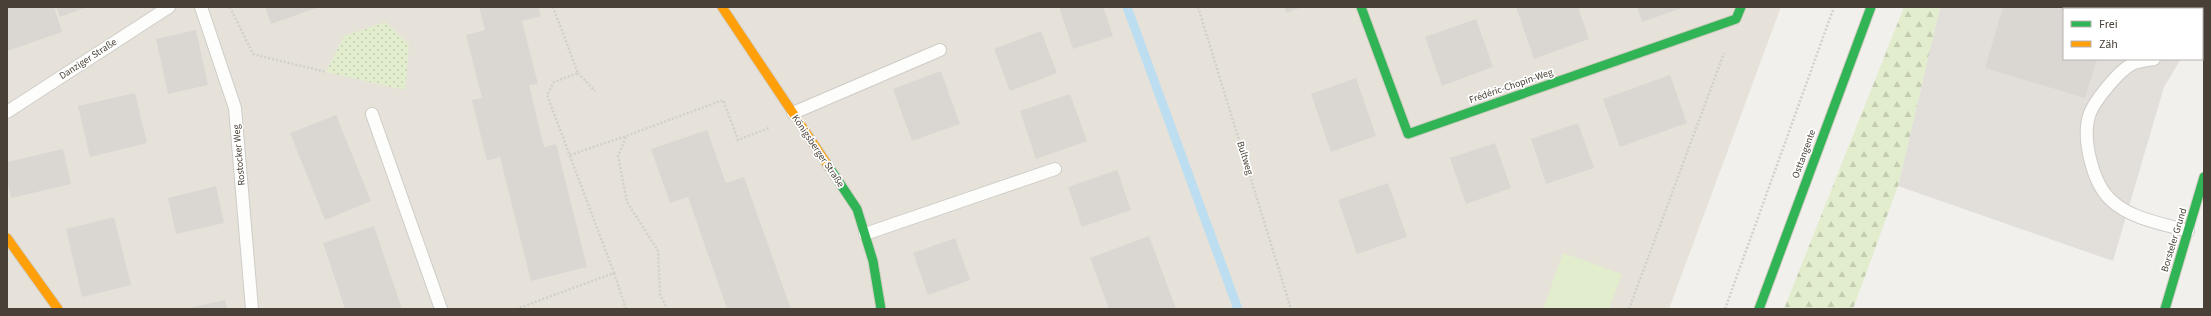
<svg xmlns="http://www.w3.org/2000/svg" width="2211" height="316" font-family="'Source Sans 3',sans-serif">
  <style>
    .residential { fill: #e6e2d9 }
    .industrial { fill: #e2dfda }
    .grass { fill: #e1edcc }
    .forest { fill: url(#forest-firs) }
    .park { fill: url(#park-dots) }
    .lines { fill: none; stroke-linecap: round; stroke-linejoin: round }
    .stream { stroke: #bcdef0; stroke-width: 9 }
    .building { fill: #dad7d3 }
    .lane-casing { stroke: #cfccc8; stroke-width: 14 }
    .fast-casing { stroke: #d2cdc3; stroke-width: 11 }
    .slow-casing { stroke: #d2cdc3; stroke-width: 11 }
    .path { stroke: #d2d0ca; stroke-width: 2.5; stroke-dasharray: 2 2; stroke-linecap: butt }
    .lane { stroke: #fdfdfc; stroke-width: 12 }
    .fast { stroke: #30b455; stroke-width: 9 }
    .slow { stroke: #ff9f0a; stroke-width: 9 }
    .labels { text-anchor: middle; dominant-baseline: central; stroke-width: 3.5; stroke-linejoin: round; paint-order: stroke }
    .street-label { font-size: 10px; fill: #494137; stroke: #fff }
  </style>
  <defs>
    <pattern id="forest-firs" width="22" height="20" patternUnits="userSpaceOnUse"><rect width="22" height="20" fill="#e1edcc"/><path d="M5 1l3.5 6h-7zM16 11l3.5 6h-7z" fill="#c3ccb0"/></pattern>
    <pattern id="park-dots" width="8" height="8" patternUnits="userSpaceOnUse"><rect width="8" height="8" fill="#e1edcc"/><path d="M2 2h.1M6 6h.1" fill="none" stroke="#c3ccb0" stroke-width="1.8" stroke-linecap="round"/></pattern>
  </defs>
  <rect width="100%" height="100%" fill="#f2f0ec"/>
  <path class="residential" d="M7,7H1781L1669,309H7Z"/>
  <path class="industrial" d="M1940,7H2204V21L2202,25V9H2064V59H2181L2164,87L2113,261L1898,186Z"/>
  <path class="grass" d="M1563,253L1622,274L1609,309H1543Z"/>
  <path class="forest" d="M1904,7H1940L1898,186L1853,309H1784Z"/>
  <path class="park" d="M385,22L409,44L405,90L326,72L344,36Z"/>
  <g class="lines">
    <path class="stream" d="M1127,7L1238,309"/>
  </g>
  <g class="building">
    <path d="M7,7H54L62,32L7,51Z"/>
    <path d="M56,7H87L60,17Z"/>
    <path d="M265,7H319L271,24Z"/>
    <path d="M479,7H538L541,16L522,21L538,84L529,85L544,147L556,144L587,267L531,281L500,157L487,161L472,100L482,98L466,35L485,30Z"/>
    <path d="M1059,7H1103L1113,36L1073,49Z"/>
    <path d="M1284,7H1302L1286,13Z"/>
    <path d="M1516,7H1578L1589,39L1534,59Z"/>
    <path d="M1637,7H1685L1642,22Z"/>
    <path d="M2003,7H2169L2168,9H2064V59H2097L2085,98L1985,68Z"/>
    <path d="M1476,19L1493,67L1442,86L1425,37Z"/>
    <path d="M196,30L208,85L168,94L156,39Z"/>
    <path d="M1041,31L1057,73L1010,91L994,49Z"/>
    <path d="M941,71L960,124L912,141L893,89Z"/>
    <path d="M1670,75L1687,123L1620,147L1603,99Z"/>
    <path d="M1356,78L1376,136L1331,152L1311,94Z"/>
    <path d="M135,93L147,143L90,157L78,106Z"/>
    <path d="M1070,94L1087,141L1036,159L1020,111Z"/>
    <path d="M336,115L371,201L325,220L290,133Z"/>
    <path d="M1578,123L1594,168L1546,184L1531,139Z"/>
    <path d="M707,130L726,183L744,177L791,309H727L688,197L670,203L651,149Z"/>
    <path d="M1495,143L1511,188L1466,204L1450,158Z"/>
    <path d="M63,149L71,184L11,198L7,179V162Z"/>
    <path d="M1117,170L1131,210L1082,227L1068,187Z"/>
    <path d="M1388,183L1407,237L1357,254L1338,200Z"/>
    <path d="M216,186L224,223L176,234L168,198Z"/>
    <path d="M114,217L131,285L82,297L66,229Z"/>
    <path d="M374,226L402,309H345L323,243Z"/>
    <path d="M1149,236L1176,309H1109L1090,258Z"/>
    <path d="M955,238L970,280L928,295L913,253Z"/>
    <path d="M225,300L227,309H189V308Z"/>
  </g>
  <g class="lines">
    <g class="lane-casing">
      <g id="lane">
        <path d="M201,7L235,108L252,309"/>
        <path d="M2202,52H2204"/>
        <path d="M2154,59C2148,60 2140,61 2134,63C2120,69 2093,102 2089,116C2082,140 2093,185 2112,201C2131,219 2164,224 2188,231"/>
        <path d="M7,112L169,7"/>
        <path d="M793,113L940,50"/>
        <path d="M372,114L441,309"/>
        <path d="M865,234L1055,169"/>
      </g>
    </g>
    <g class="fast-casing">
      <g id="fast">
        <path d="M1361,7L1408,134L1736,19L1741,7"/>
        <path d="M829,167L857,209L873,261L881,309"/>
        <path d="M1759,309L1871,7"/>
        <path d="M2165,309L2204,177"/>
      </g>
    </g>
    <g class="slow-casing">
      <g id="slow">
        <path d="M722,7L829,167"/>
        <path d="M7,238L58,309"/>
      </g>
    </g>
    <g class="path">
      <path d="M230,7L253,54L326,72"/>
      <path d="M1198,7L1291,309"/>
      <path d="M578,73L595,91"/>
      <path d="M626,137L618,156L627,202L658,251L660,294L667,309"/>
      <path d="M570,155L626,136L723,100L738,140L769,128"/>
      <path d="M614,273L626,309"/>
      <path d="M516,309L614,273L547,95L554,82L578,73L553,7"/>
      <path d="M1629,309L1724,53"/>
      <path d="M1725,309L1834,7"/>
    </g>
    <use href="#lane" class="lane"/>
    <use href="#fast" class="fast"/>
    <use href="#slow" class="slow"/>
  </g>
  <g class="labels">
    <g class="street-label">
      <text transform="translate(88 59) rotate(-33)">Danziger Straße</text>
      <text transform="translate(1511 86) rotate(-19)">Frédéric-Chopin-Weg</text>
      <text transform="translate(818 151) rotate(56)">Königsberger Straße</text>
      <text transform="translate(1804 154) rotate(-70)">Osttangente</text>
      <text transform="translate(239 155) rotate(-95)">Rostocker Weg</text>
      <text transform="translate(1245 158) rotate(73)">Bultweg</text>
      <text transform="translate(2174 240) rotate(-73)">Borsteler Grund</text>
    </g>
  </g>
  <rect width="2211" height="316" fill="none" stroke="#494137" stroke-width="16"/>
  <rect x="2063" y="8" width="140" height="52" fill="#ffffff" stroke="#b6b3af"/>
  <rect x="2071" y="21" width="20" height="6" fill="#30b455" stroke="#b6b3af"/>
  <text x="2099" y="28" font-size="12" fill="#494137">Frei</text>
  <rect x="2071" y="41" width="20" height="6" fill="#ff9f0a" stroke="#b6b3af"/>
  <text x="2099" y="48" font-size="12" fill="#494137">Zäh</text>
</svg>
